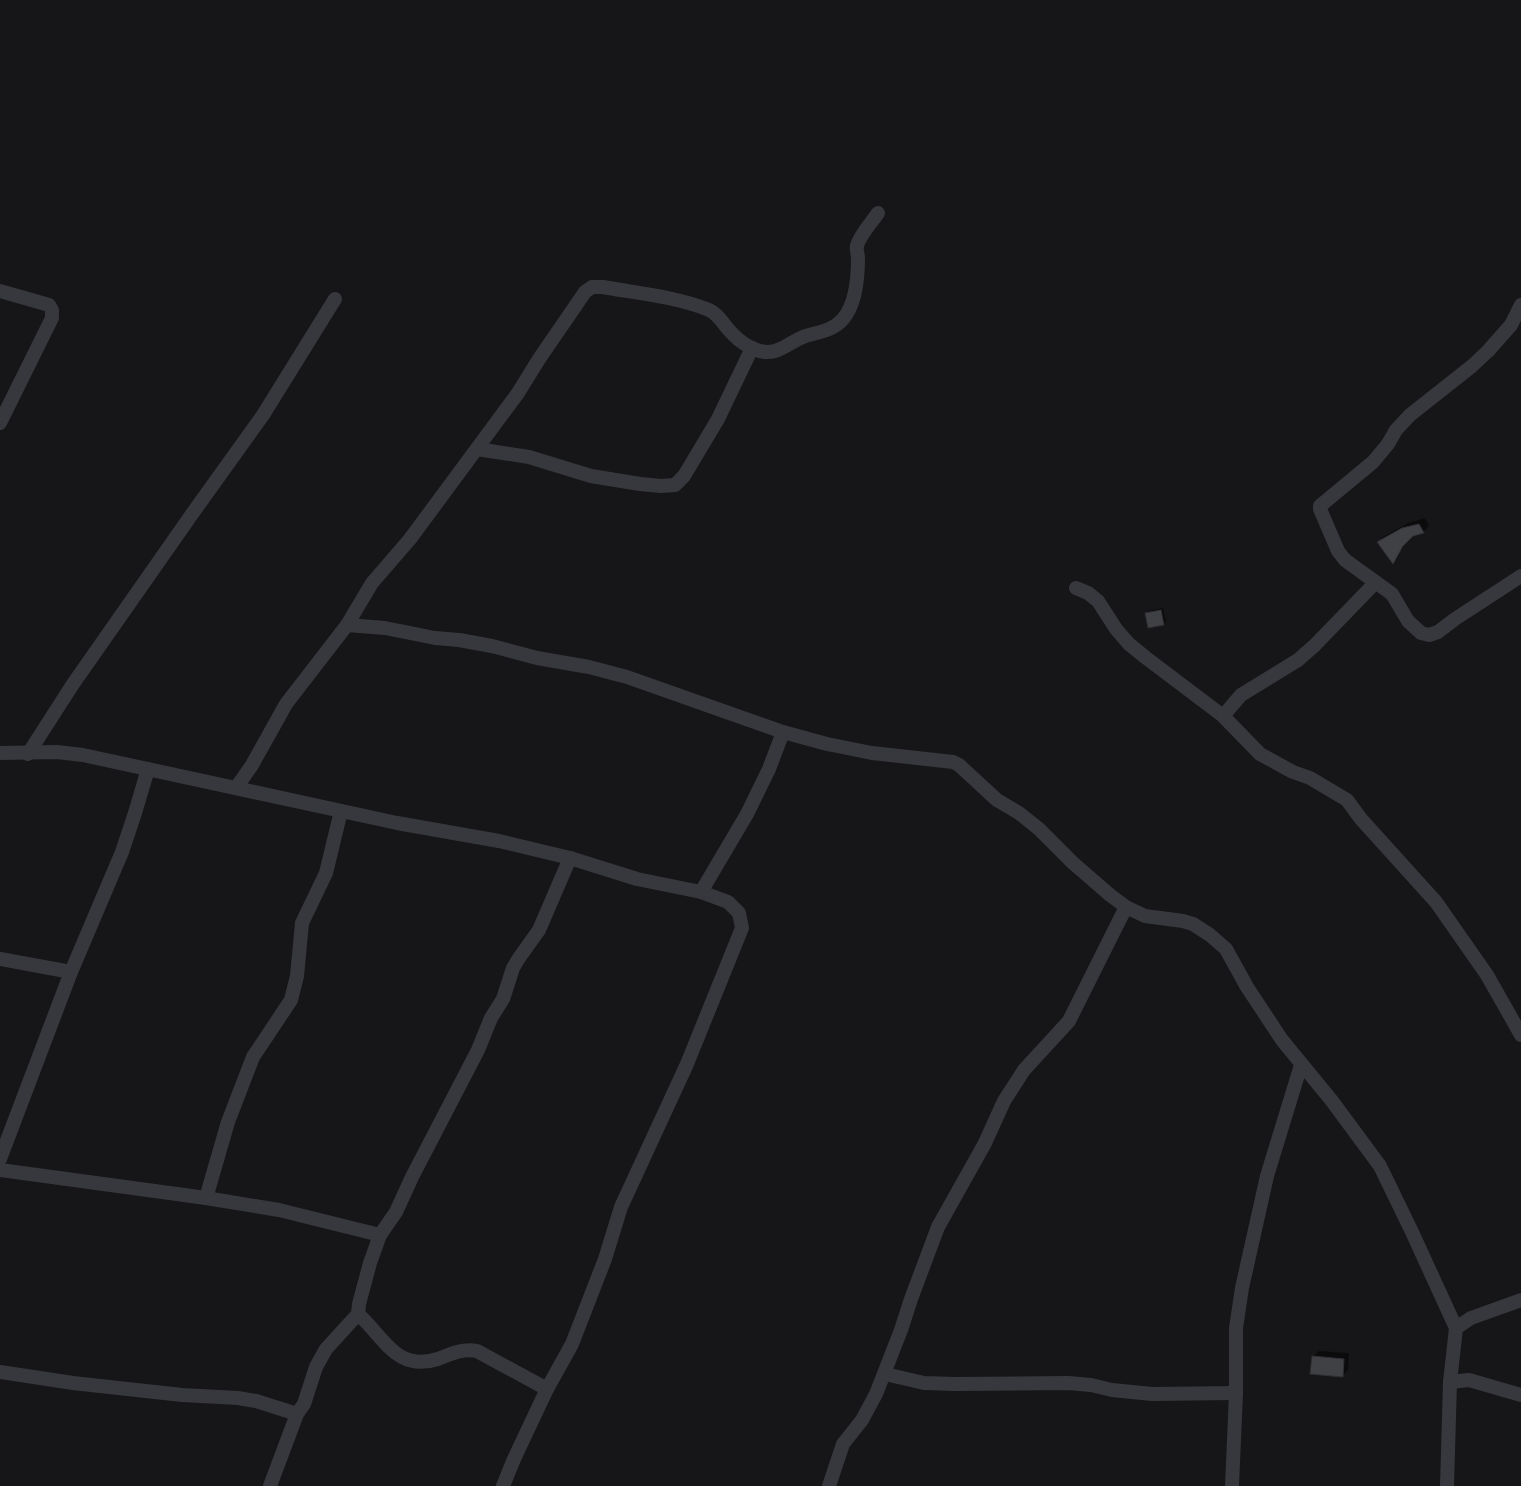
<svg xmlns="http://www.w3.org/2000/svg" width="1521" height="1486" font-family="Helvetica,sans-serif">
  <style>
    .shadow { fill: #0007 }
    .building { fill: #404145; stroke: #303034 }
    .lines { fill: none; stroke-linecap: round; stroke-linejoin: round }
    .minor { stroke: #37383d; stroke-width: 14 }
  </style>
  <rect width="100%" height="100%" fill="#161618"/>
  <g class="shadow">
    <path d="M1425,518L1429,526L1423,532L1412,535L1408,539L1398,557L1393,563L1378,542L1383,537L1408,523Z"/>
    <path d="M1163,608L1166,622L1164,624L1146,614L1148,611Z"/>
    <path d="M1319,1351L1349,1353L1348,1370L1342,1376L1313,1356Z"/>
  </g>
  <g class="building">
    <path d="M1419,524L1424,533L1413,536L1403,546L1393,564L1377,542L1402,528Z"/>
    <path d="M1161,610L1164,625L1148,628L1145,613Z"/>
    <path d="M1312,1356L1344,1359L1343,1377L1310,1374Z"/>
  </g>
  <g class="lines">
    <g class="minor">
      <path d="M0,291L49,305L52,310V318L0,423"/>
      <path d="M1521,305L1511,325L1488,351L1472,366L1410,415L1396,430L1388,444L1373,462L1320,506V509L1338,551L1345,560L1392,594L1408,621L1421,633L1429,635L1438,632L1455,619L1521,576"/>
      <path d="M477,449L529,457L591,476L640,484L661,486L675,485L684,476L718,419L752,348"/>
      <path d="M1076,588L1088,593L1098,601L1116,629L1129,644L1145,657L1223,716L1260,754L1293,772L1310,778L1347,800L1361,819L1436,902L1487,975L1521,1035"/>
      <path d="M347,625L385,628L435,638L459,640L492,646L537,658L589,667L627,677L783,732L827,744L872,753L953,762L959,765L997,800L1019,813L1039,829L1073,863L1110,895L1126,907L1145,916L1183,921L1193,924L1210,935L1226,949L1247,987L1282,1040L1332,1101L1380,1166L1412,1232L1456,1328L1450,1382L1447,1486"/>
      <path d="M1223,716L1241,695L1298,660L1315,645L1375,583"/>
      <path d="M0,753L57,752L83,755L397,823L499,841L570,858L637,879L701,892L728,902L739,913L742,928L687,1064L621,1207L605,1259L572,1344L547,1389L514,1459L503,1486"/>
      <path d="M28,754L73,684L192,514L263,415L335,299"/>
      <path d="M236,788L252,765L286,704L347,625L372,583L410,539L518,393L539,359L585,292L592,287H603C636,293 678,297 709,310C718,314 722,322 728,329C739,342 758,356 775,351C785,348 793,341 803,337C817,332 833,331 843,319C856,304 858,277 858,258C858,254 856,250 857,246C859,236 872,222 878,213"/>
      <path d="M701,892L747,814L769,769L783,732"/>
      <path d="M0,959L71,972"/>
      <path d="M0,1159L71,972L122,852L135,813L148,769"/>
      <path d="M0,1170L206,1198L279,1210L380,1235"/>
      <path d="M206,1198L228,1122L253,1057L291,1000L297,976L302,923L326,873L341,811"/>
      <path d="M358,1314C385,1338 396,1372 438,1359C450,1354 463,1348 477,1351L547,1389"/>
      <path d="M1456,1328L1471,1318L1521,1300"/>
      <path d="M0,1372L73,1383L182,1395L238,1398L256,1401L297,1414"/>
      <path d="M885,1374L924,1383L955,1384L1068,1383L1091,1385L1112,1390L1152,1394L1236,1393"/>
      <path d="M1450,1382L1469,1380L1521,1395"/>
      <path d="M270,1486L297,1414L304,1404L316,1367L326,1349L358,1314L359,1304L370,1263L380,1235L396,1212L412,1177L478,1050L491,1018L503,999L513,968L519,958L539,930L570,858"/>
      <path d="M829,1486L843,1444L862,1420L876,1394L901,1330L911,1299L938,1227L985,1143L1004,1101L1024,1070L1069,1021L1126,907"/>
      <path d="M1232,1486L1236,1393V1328L1242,1288L1267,1176L1301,1065"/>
    </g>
  </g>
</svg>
